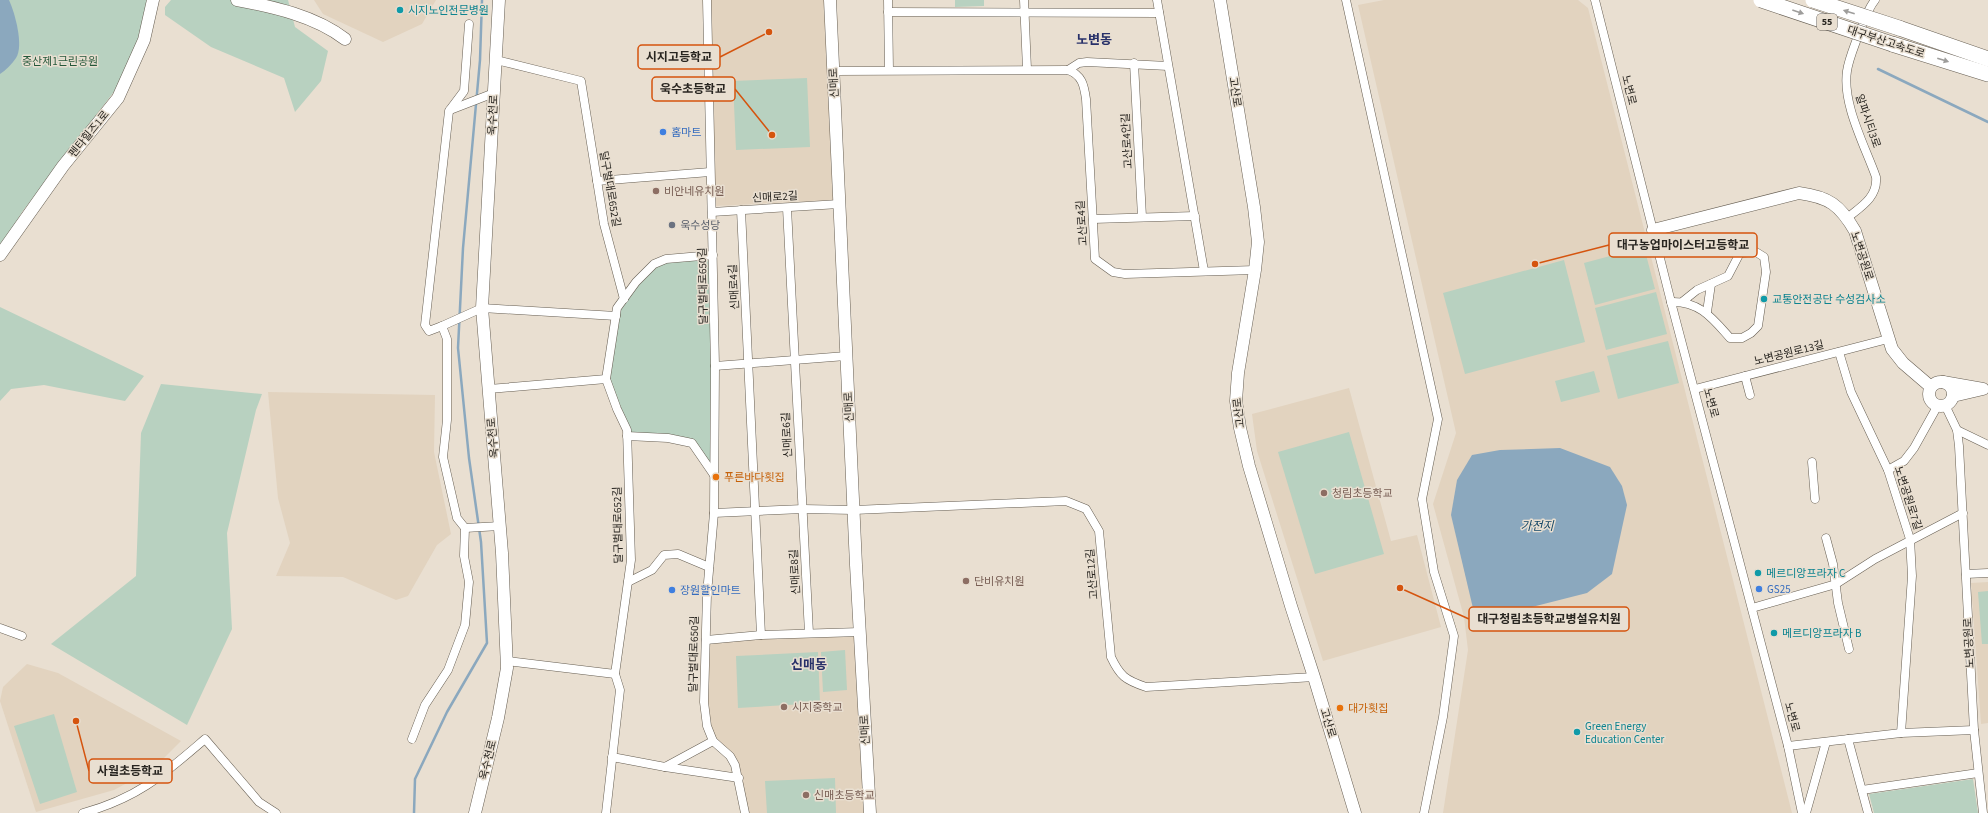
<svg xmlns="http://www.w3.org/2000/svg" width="1988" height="813" font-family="'Source Sans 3','Noto Sans KR',sans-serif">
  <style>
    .built { fill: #e2d3bf }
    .green { fill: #b8d1c0 }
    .water { fill: #8ba8be }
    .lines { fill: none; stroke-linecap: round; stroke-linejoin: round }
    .stream { stroke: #8ba8be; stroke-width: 2.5 }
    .street-casing { stroke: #665e52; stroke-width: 9 }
    .secondary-casing { stroke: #665e52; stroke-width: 13 }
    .highway-casing { stroke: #665e52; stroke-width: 16 }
    .street { stroke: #fff; stroke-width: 8 }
    .secondary { stroke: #fff; stroke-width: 12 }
    .highway { stroke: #fff; stroke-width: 15 }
    .highway-bridge-casing { stroke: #665e52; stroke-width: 16; stroke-linecap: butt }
    .highway-bridge { stroke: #fff; stroke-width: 15 }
    .oneway { fill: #9e9d9b }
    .culture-dot { fill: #0f9aa8; stroke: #e9dfd1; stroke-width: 1.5 }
    .shop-dot { fill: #3f7fe0; stroke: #e9dfd1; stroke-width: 1.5 }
    .education-dot { fill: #8d6e63; stroke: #e9dfd1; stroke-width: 1.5 }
    .worship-dot { fill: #6b7280; stroke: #e9dfd1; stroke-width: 1.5 }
    .food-dot { fill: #e8710a; stroke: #e9dfd1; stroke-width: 1.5 }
    .labels { text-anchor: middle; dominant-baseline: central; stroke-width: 3; stroke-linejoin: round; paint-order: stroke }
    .shield { fill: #e9dfd1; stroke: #625d55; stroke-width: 1 }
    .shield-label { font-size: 10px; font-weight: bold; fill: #282520 }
    .culture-label { font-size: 11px; fill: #0d838f; stroke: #e9dfd1; text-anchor: start }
    .street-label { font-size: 11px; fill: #282520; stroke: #e9dfd1 }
    .park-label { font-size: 11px; fill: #24583a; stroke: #e9dfd1 }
    .shop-label { font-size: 11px; fill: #366cbe; stroke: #e9dfd1; text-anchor: start }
    .education-label { font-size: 11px; fill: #785e54; stroke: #e9dfd1; text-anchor: start }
    .worship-label { font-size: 11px; fill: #5b616d; stroke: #e9dfd1; text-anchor: start }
    .food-label { font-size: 11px; fill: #c56008; stroke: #e9dfd1; text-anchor: start }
    .water-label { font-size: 12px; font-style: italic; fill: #124565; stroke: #e9dfd1 }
    .quarter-label { font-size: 13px; font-weight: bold; fill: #273069; stroke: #e9dfd1 }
    .leader { fill: none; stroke: #d5540e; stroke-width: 1.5 }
    .callout-dot { fill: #d5540e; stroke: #e9dfd1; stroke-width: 1.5 }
    .callout { fill: #e9dfd1; stroke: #d5540e; stroke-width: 1.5 }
    .callout-label { font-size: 12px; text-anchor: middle; font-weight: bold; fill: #282520 }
  </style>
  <rect width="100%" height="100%" fill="#e9dfd1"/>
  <g class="built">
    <path d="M314,0H436L422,24L383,42L323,14Z"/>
    <path d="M709,0H826L833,200L715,206Z"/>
    <path d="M1384,0H1578L1588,8L1792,813H1443L1468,650L1464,617L1433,504L1456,433L1358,5Z"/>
    <path d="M1349,388L1391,541L1417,535L1441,627L1323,661L1257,451L1252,414Z"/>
    <path d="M268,392L435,395L434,452L451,534L437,545L408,596L396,600L343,577L276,576L290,543L278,498Z"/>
    <path d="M1988,582V723L1981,724L1971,583Z"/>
    <path d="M860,632L870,813H745L739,774L709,733L706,640Z"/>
    <path d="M27,664L58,673L181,741L153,769L114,790L36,812L0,701L3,687Z"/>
  </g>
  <g class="green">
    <path d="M0,0H153L132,68L22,212L0,249Z"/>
    <path d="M171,0H288L295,27L328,51L321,81L295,112L284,78L211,47L165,15V7Z"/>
    <path d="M955,0H984V6L955,7Z"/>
    <path d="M807,78L810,147L736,150L733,81Z"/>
    <path d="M1644,247L1655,289L1595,305L1584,263Z"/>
    <path d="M713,255L714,468L692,443L631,436L606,379L617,308L654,264Z"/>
    <path d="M1564,260L1585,342L1465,374L1443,293Z"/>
    <path d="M1656,292L1667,334L1606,350L1595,308Z"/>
    <path d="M0,307L144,376L125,401L44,385L11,389L0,401Z"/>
    <path d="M1668,341L1679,383L1618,399L1607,356Z"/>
    <path d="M1594,371L1600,392L1561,402L1555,381Z"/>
    <path d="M161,384L262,394L256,410L227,533L232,629L187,725L51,644L136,576L141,433Z"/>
    <path d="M1349,432L1384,554L1315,574L1278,452Z"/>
    <path d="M1988,591V644H1982L1978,592Z"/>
    <path d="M845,650L847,690L823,692L821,652Z"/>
    <path d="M818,652L820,703L738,708L736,656Z"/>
    <path d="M54,714L77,792L40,804L14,726Z"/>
    <path d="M835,778L836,813H767L765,781Z"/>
    <path d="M1973,779L1978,813H1874L1869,794Z"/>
  </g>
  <g class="water">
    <path d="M0,0H9C15,13 24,46 16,58C12,64 6,70 0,74Z"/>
    <path d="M1560,448L1610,467L1622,486L1627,505L1612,574L1587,593L1476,621L1451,515L1457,480L1472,455L1500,450Z"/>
  </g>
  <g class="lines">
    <g class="stream">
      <path d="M1878,69L1988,122"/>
      <path d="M414,813L415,779L447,712L487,643L481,542L469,458L458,348L463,248L480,60L482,0"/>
    </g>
    <g class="street-casing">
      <g id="street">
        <path d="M707,0L715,366L714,513L707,594L704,702L707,726L713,741L730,756L735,765L745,813"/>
        <path d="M888,0L889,70"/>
        <path d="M1024,0L1027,69"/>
        <path d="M1157,0L1204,271"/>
        <path d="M1346,0L1438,419L1422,499L1434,572L1454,636L1443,717L1424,813"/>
        <path d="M1595,0L1671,302L1788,746L1802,813"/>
        <path d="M888,12L1159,13"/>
        <path d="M496,60L581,81L604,224L624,299"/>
        <path d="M1134,63L1142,217"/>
        <path d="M1068,70L1079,63L1087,62L1168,66"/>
        <path d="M833,71L1068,70C1082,75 1084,85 1086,99L1095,259L1113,272L1125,274L1255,270"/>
        <path d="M450,110L494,93"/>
        <path d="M597,181L710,172"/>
        <path d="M787,208L809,633"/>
        <path d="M741,210L761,635"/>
        <path d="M712,212L839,204"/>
        <path d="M1847,218C1861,207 1878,197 1876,177C1865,146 1842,104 1847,71C1849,58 1855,45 1859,33C1864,22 1867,10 1875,0"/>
        <path d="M1093,219L1195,216"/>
        <path d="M1671,302C1700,301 1713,319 1730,338H1742L1751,333L1758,326L1766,272L1764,257L1756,252L1740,253L1728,276L1697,290L1682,302"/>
        <path d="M1707,312L1711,284"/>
        <path d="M442,326L482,308L616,316"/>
        <path d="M1839,352L1851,392L1888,470L1910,539L1912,576L1901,733"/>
        <path d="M715,366L846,356"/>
        <path d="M1745,376L1750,395"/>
        <path d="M489,389L606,379"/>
        <path d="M1695,389L1888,339"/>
        <path d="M1945,405L1957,430L1959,446L1974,730L1983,813"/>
        <path d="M1957,430L1988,445"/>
        <path d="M627,436L668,438L692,443L714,475"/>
        <path d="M1812,462L1815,499"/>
        <path d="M1888,470L1904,461L1914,448L1938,405"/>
        <path d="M714,513L803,509L854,510L1066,501L1086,509L1099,531L1111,657C1120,676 1125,680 1146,687L1314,677"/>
        <path d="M465,528L500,526"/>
        <path d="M1826,538L1833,564L1838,603L1849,649"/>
        <path d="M1966,574L1988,573"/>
        <path d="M628,582L652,570L664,555L678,554L709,567"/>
        <path d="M1752,608L1836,584L1875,559L1963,513"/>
        <path d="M0,628L22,636"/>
        <path d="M706,640L761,635L860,632"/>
        <path d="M507,661L615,674L631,560L627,430L617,409L606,379L617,308L636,282L654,264L666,259L713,255"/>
        <path d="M412,739L425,705L448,670L465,625L469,582L464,556L465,528L457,518L443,457L447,420V339L442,326L429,331L425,325L449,111L464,91L469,24"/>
        <path d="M1848,739L1868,813"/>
        <path d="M1788,746L1901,733L1974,730"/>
        <path d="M612,757L665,767L713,741"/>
        <path d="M665,767L739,778"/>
        <path d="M1862,790L1978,773"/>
        <path d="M83,813C138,798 163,775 205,739L259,802L276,813"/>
        <path d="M606,813L620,690L615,674"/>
        <path d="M1806,813L1826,742"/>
      </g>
    </g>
    <g class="secondary-casing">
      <g id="secondary">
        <path d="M237,0C274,7 315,16 345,39"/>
        <path d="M830,0L856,565L870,813"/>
        <path d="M1220,0L1254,207L1258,242L1255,270L1238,373L1236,401L1240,428L1249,466L1291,606L1314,677L1355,813"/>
        <path d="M1653,230L1799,193C1829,197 1840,205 1855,231L1892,349L1903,363L1931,387"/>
        <path d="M0,255L63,166L118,98L144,40L153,0"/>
        <path d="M1943,382L1983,389L1953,396"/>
        <circle cx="1941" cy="394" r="12"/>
        <path d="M475,813L498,718L507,668L502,553L482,308L499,0"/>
      </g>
    </g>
    <g class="highway-casing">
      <g id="highway">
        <path d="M1899,28L1988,59"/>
        <path d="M1892,44L1988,74"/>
      </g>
    </g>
    <use href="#street" class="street"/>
    <use href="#secondary" class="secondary"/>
    <use href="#highway" class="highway"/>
    <g class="highway-bridge-casing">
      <g id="highway-bridge">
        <path d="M1761,0L1892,44"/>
        <path d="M1813,0L1899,28"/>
      </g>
    </g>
    <use href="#highway-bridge" class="highway-bridge"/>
  </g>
  <defs><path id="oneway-solid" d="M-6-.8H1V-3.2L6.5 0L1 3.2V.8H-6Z"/></defs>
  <g class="oneway">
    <use href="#oneway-solid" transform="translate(1798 12) rotate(19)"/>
    <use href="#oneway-solid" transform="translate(1849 12) rotate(-162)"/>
    <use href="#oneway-solid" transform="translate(1943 60) rotate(17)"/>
  </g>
  <g class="culture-dot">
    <circle cx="400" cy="10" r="4"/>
    <circle cx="1764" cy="299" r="4"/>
    <circle cx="1758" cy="573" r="4"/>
    <circle cx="1774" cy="633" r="4"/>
    <circle cx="1577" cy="732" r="4"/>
  </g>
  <g class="shop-dot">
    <circle cx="663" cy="132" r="4"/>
    <circle cx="1759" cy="589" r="4"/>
    <circle cx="672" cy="590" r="4"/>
  </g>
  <g class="education-dot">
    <circle cx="656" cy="191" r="4"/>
    <circle cx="1324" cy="493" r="4"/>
    <circle cx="966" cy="581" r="4"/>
    <circle cx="784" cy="707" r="4"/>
    <circle cx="806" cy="795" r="4"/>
  </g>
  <circle class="worship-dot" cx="672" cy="225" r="4"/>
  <g class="food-dot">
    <circle cx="716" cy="477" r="4"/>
    <circle cx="1340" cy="708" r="4"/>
  </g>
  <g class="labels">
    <rect class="shield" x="1817" y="14" width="20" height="16" rx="3"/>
    <g class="shield-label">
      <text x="1827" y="22">55</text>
    </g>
    <g class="culture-label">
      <text x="408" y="10">시지노인전문병원</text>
      <text x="1772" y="299">교통안전공단 수성검사소</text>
      <text x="1766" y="573">메르디앙프라자 C</text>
      <text x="1782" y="633">메르디앙프라자 B</text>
      <text x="1585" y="726">Green Energy<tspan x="1585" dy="13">Education Center</tspan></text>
    </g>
    <g class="street-label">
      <text transform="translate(1886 42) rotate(18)">대구부산고속도로</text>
      <text transform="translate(834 83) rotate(-93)">신매로</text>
      <text transform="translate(1629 90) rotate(76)">노변로</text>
      <text transform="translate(1235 92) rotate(81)">고산로</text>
      <text transform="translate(493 115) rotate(-87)">욱수천로</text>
      <text transform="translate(1868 121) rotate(71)">알파시티3로</text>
      <text transform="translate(89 134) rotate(-51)">펜타힐즈1로</text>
      <text transform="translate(1127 141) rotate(-93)">고산로4안길</text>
      <text transform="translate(610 189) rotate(80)">달구벌대로652길</text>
      <text transform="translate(775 197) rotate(-3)">신매로2길</text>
      <text transform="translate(1082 223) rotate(-94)">고산로4길</text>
      <text transform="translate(1862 256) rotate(72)">노변공원로</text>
      <text transform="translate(703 286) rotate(-91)">달구벌대로650길</text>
      <text transform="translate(734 287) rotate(-93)">신매로4길</text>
      <text transform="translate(1789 353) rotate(-14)">노변공원로13길</text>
      <text transform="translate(1711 403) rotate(75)">노변로</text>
      <text transform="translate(849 407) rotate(-93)">신매로</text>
      <text transform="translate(1239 413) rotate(-97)">고산로</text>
      <text transform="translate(787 435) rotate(-93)">신매로6길</text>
      <text transform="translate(493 438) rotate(-95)">욱수천로</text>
      <text transform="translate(1908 498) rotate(72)">노변공원로7길</text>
      <text transform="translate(618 525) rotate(-91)">달구벌대로652길</text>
      <text transform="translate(795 572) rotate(-93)">신매로8길</text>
      <text transform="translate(1092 574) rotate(-95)">고산로12길</text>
      <text transform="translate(1969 643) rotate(-93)">노변공원로</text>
      <text transform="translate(694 654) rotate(-89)">달구벌대로650길</text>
      <text transform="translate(1792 717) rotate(75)">노변로</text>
      <text transform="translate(1328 723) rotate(73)">고산로</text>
      <text transform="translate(865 730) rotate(-93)">신매로</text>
      <text transform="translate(488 760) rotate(-76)">욱수천로</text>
    </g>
    <g class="park-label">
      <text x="60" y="61">중산제1근린공원</text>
    </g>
    <g class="shop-label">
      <text x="671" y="132">홈마트</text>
      <text x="1767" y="589">GS25</text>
      <text x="680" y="590">장원할인마트</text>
    </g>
    <g class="education-label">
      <text x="664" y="191">비안네유치원</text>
      <text x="1332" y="493">청림초등학교</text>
      <text x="974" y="581">단비유치원</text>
      <text x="792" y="707">시지중학교</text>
      <text x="814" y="795">신매초등학교</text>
    </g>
    <g class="worship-label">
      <text x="680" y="225">욱수성당</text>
    </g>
    <g class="food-label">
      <text x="724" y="477">푸른바다횟집</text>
      <text x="1348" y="708">대가횟집</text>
    </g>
    <g class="water-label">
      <text x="1537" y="526">가전지</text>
    </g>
    <g class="quarter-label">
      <text x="1094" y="40">노변동</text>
      <text x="809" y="665">신매동</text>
    </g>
  </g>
  <path class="leader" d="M769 32L720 57M772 135L735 89M1535 264L1609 245M1400 588L1469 619M76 721L89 771"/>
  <g class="callout-dot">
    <circle cx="769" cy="32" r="4"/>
    <circle cx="772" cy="135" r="4"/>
    <circle cx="1535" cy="264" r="4"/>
    <circle cx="1400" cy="588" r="4"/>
    <circle cx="76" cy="721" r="4"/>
  </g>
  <g class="callout">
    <rect x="638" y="45" width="82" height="24" rx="4"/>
    <rect x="652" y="77" width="83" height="24" rx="4"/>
    <rect x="1609" y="233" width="148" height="24" rx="4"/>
    <rect x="1469" y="607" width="160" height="24" rx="4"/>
    <rect x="89" y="759" width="83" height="24" rx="4"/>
  </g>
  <g class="callout-label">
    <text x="679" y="61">시지고등학교</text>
    <text x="693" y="93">욱수초등학교</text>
    <text x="1683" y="249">대구농업마이스터고등학교</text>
    <text x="1549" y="623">대구청림초등학교병설유치원</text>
    <text x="130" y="775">사월초등학교</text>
  </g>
</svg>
